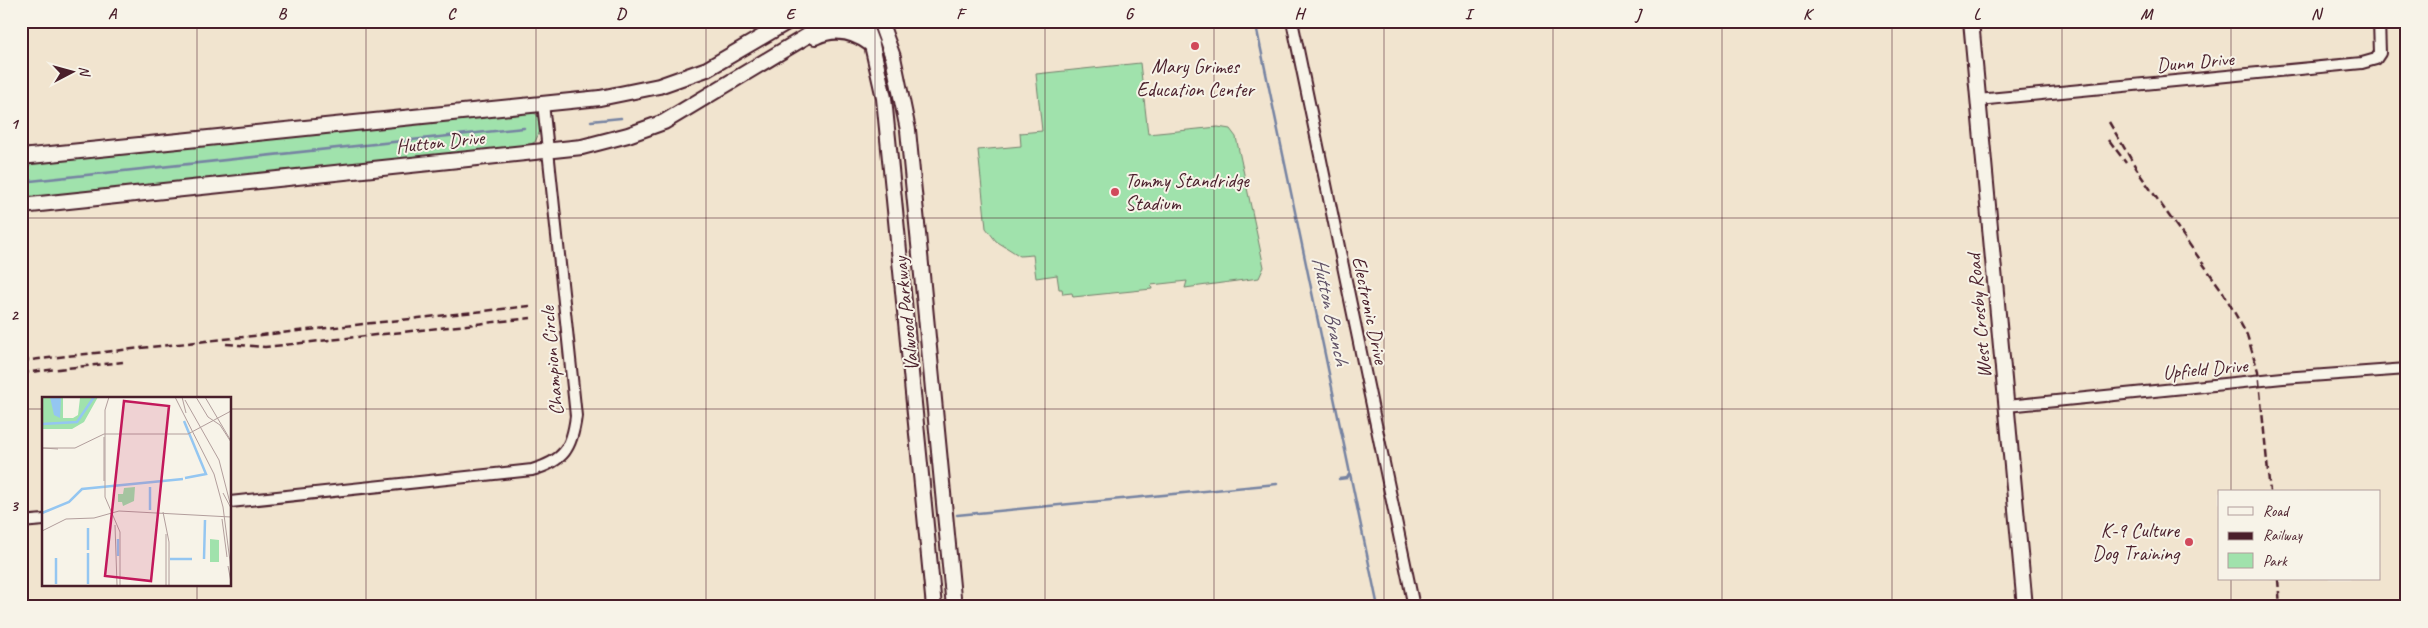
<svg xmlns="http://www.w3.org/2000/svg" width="2428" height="628" font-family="Caveat,sans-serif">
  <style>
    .built { fill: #f1e4cf; fill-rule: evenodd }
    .green { fill: #a0e2ac; stroke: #75806c }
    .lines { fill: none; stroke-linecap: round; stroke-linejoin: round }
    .stream { stroke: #7683a2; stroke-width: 2.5 }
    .street-casing { stroke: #4a1f2b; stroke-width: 14 }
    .secondary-casing { stroke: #4a1f2b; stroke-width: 18 }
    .street { stroke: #f7f3e8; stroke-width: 10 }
    .secondary { stroke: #f7f3e8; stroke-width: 14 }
    .rail { stroke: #4a1f2b; stroke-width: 2.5; stroke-dasharray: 8 4; stroke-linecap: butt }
    .grid { fill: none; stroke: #4a1f2b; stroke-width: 1; stroke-opacity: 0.55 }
    .poi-dot { fill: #d1495b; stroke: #f7f3e8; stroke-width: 2 }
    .labels { text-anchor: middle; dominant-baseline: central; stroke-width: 4; stroke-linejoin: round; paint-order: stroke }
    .street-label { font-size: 20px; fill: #4a1f2b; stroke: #f7f3e8 }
    .poi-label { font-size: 20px; fill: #4a1f2b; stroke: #f7f3e8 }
    .water-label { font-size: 21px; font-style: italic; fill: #605166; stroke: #f7f3e8 }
    .inset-river { fill: none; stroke: #94c6f1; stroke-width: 2.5 }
    .inset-road { fill: none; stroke: #b29e9c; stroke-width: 1 }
    .view { fill: #c2185b; fill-opacity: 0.15; stroke: #c2185b; stroke-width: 2.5 }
    .inset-edge { fill: none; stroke: #4a1f2b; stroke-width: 2.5 }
    .neatline { fill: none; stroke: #4a1f2b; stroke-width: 2 }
    .grid-label { font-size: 16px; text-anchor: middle; font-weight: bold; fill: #4a1f2b }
  </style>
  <rect width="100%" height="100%" fill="#f7f3e8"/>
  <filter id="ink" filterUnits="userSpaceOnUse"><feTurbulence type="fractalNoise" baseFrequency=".02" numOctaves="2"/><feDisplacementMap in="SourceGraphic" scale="10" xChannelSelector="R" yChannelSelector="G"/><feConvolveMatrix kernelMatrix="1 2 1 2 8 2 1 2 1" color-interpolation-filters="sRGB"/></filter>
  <g filter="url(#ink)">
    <path class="built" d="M21,21H2407V607H21ZM44,398H230V584H44ZM2219,492H2379V579H2219Z"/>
    <g class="green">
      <path d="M1140,63L1148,134L1218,127L1230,129L1236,137L1264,267L1259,278L1185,288L1187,281L1151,285L1152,289L1073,297L1072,293L1063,294L1062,289H1059L1057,275L1036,278L1033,255L1020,256L996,241L986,228L978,150L1021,146L1020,133L1042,131L1036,74Z"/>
      <path d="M528,108L538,116L540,131L535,142L528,145L21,200V162Z"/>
    </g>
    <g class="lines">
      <g class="stream">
        <path d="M1255,21L1378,607"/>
        <path d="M591,121L621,118"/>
        <path d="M21,182L524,128"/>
        <path d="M1339,479L1347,478L1350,473"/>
        <path d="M957,515L1277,484"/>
      </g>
      <g class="street-casing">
        <g id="street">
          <path d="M1292,21L1414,607"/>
          <path d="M1978,100L2362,63L2376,59L2380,53L2379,21"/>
          <path d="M2007,406L2283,378L2407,369"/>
          <path d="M230,502L532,470C564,461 572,448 576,416L543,103"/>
          <path d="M21,522L44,520"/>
        </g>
      </g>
      <g class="secondary-casing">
        <g id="secondary">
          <path d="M863,21L872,45L884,98L934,607"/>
          <path d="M880,21L893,57L908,130L954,607"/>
          <path d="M1971,21L2025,607"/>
          <path d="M815,37C835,27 855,32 872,45"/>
          <path d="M21,157L600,98L659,86L707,69L789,21"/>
          <path d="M21,206L582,147L628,135L664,122L832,21"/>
        </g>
      </g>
      <use href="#street" class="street"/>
      <use href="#secondary" class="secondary"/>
      <g class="rail">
        <path d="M2109,122L2141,176L2223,292L2247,335L2258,371L2270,492"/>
        <path d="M2109,140L2126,163"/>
        <path d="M226,344L265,347L531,318"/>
        <path d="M21,361L530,306"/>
        <path d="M21,373L123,362"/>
        <path d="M2278,579L2280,607"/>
      </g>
    </g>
  </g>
  <path class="grid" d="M197,21V398M366,21V607M536,21V607M706,21V607M875,21V607M1045,21V607M1214,21V607M1384,21V607M1553,21V607M1722,21V607M1892,21V607M2062,21V607M2231,21V492M21,218H2407M21,409H44M230,409H2407M2231,579V607M197,584V607"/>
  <g class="poi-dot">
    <circle cx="1195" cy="46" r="5"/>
    <circle cx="1115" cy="192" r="5"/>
    <circle cx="2189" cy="542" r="5"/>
  </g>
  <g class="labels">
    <g class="street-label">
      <text transform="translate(2195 62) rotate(-5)">Dunn Drive</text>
      <text transform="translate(440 142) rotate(-6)">Hutton Drive</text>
      <text transform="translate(1370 310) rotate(78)">Electronic Drive</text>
      <text transform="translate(906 314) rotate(-96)">Valwood Parkway</text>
      <text transform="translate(1979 316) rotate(-95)">West Crosby Road</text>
      <text transform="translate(552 361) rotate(-95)">Champion Circle</text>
      <text transform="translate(2205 369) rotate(-5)">Upfield Drive</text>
    </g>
    <g class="poi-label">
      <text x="1195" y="66">Mary Grimes<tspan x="1195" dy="23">Education Center</tspan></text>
      <text x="1125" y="180" text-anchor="start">Tommy Standridge<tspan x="1125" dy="23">Stadium</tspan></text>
      <text x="2179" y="530" text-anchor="end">K-9 Culture<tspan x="2179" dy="23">Dog Training</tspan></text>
    </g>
    <g class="water-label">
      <text transform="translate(1331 311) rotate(78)">Hutton Branch</text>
    </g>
  </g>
  <g transform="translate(42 397)">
    <rect width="189" height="189" fill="#f7f3e8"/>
    <path d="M0,0H21V21H31L36,18L38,1L56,0L42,25L30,32H0ZM93,90L92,104L81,109L80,105H76V97H81L82,91ZM168,142L177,143V165H168Z" fill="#a0e2ac"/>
    <path d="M8,0H19L18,21L12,18Z" fill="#94c6f1"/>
    <path class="inset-river" d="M142,24L164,77L143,81M0,27L35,25L52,0M108,113V90M0,116L27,105L40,92L141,82M46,131V153M76,142V159M46,156V187M14,161V187M128,162H150M162,162L163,123"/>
    <path class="inset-road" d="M67,0L63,13V100L78,135V188M133,0L172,77L181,110L189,172M140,0L144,16M154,0L166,20L178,28L189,45M163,0L189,44M143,3L177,63L188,106M62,40V84M0,51H33L62,37H146L189,14M1,51L16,52M181,96L189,111M121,115L127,145V188M180,122L185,160M73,128L75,188M0,134L24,122L52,121L77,114L189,120M124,137V188M186,169L189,185"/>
    <path class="view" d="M82,4L127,9L109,184L63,179Z"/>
    <rect width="189" height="189" class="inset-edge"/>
  </g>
  <rect width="2428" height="628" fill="none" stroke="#f7f3e8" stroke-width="55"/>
  <rect x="2218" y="490" width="162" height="90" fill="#f7f3e8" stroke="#b29e9c"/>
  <rect x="2228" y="507" width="25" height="8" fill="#f7f3e8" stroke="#b29e9c"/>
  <text x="2263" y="516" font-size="15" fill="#4a1f2b">Road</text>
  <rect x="2228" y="532" width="25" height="8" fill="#4a1f2b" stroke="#b29e9c"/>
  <text x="2263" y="540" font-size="15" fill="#4a1f2b">Railway</text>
  <rect x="2228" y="553" width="25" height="15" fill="#a0e2ac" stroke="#b29e9c"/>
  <text x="2263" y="566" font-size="15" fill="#4a1f2b">Park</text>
  <g transform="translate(72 72) rotate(84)" stroke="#f7f3e8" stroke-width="4" paint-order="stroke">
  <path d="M0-4L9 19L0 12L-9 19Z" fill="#4a1f2b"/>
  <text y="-8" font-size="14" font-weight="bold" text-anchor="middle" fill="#4a1f2b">N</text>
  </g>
  <rect x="28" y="28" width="2372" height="572" class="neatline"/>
  <g class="grid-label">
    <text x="112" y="19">A</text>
    <text x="282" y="19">B</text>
    <text x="451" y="19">C</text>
    <text x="621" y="19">D</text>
    <text x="790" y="19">E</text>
    <text x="960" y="19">F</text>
    <text x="1129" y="19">G</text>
    <text x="1299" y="19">H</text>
    <text x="1468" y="19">I</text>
    <text x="1638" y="19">J</text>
    <text x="1807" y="19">K</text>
    <text x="1977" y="19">L</text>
    <text x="2146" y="19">M</text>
    <text x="2316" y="19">N</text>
    <text x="14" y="129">1</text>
    <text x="14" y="320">2</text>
    <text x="14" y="511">3</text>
  </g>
</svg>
